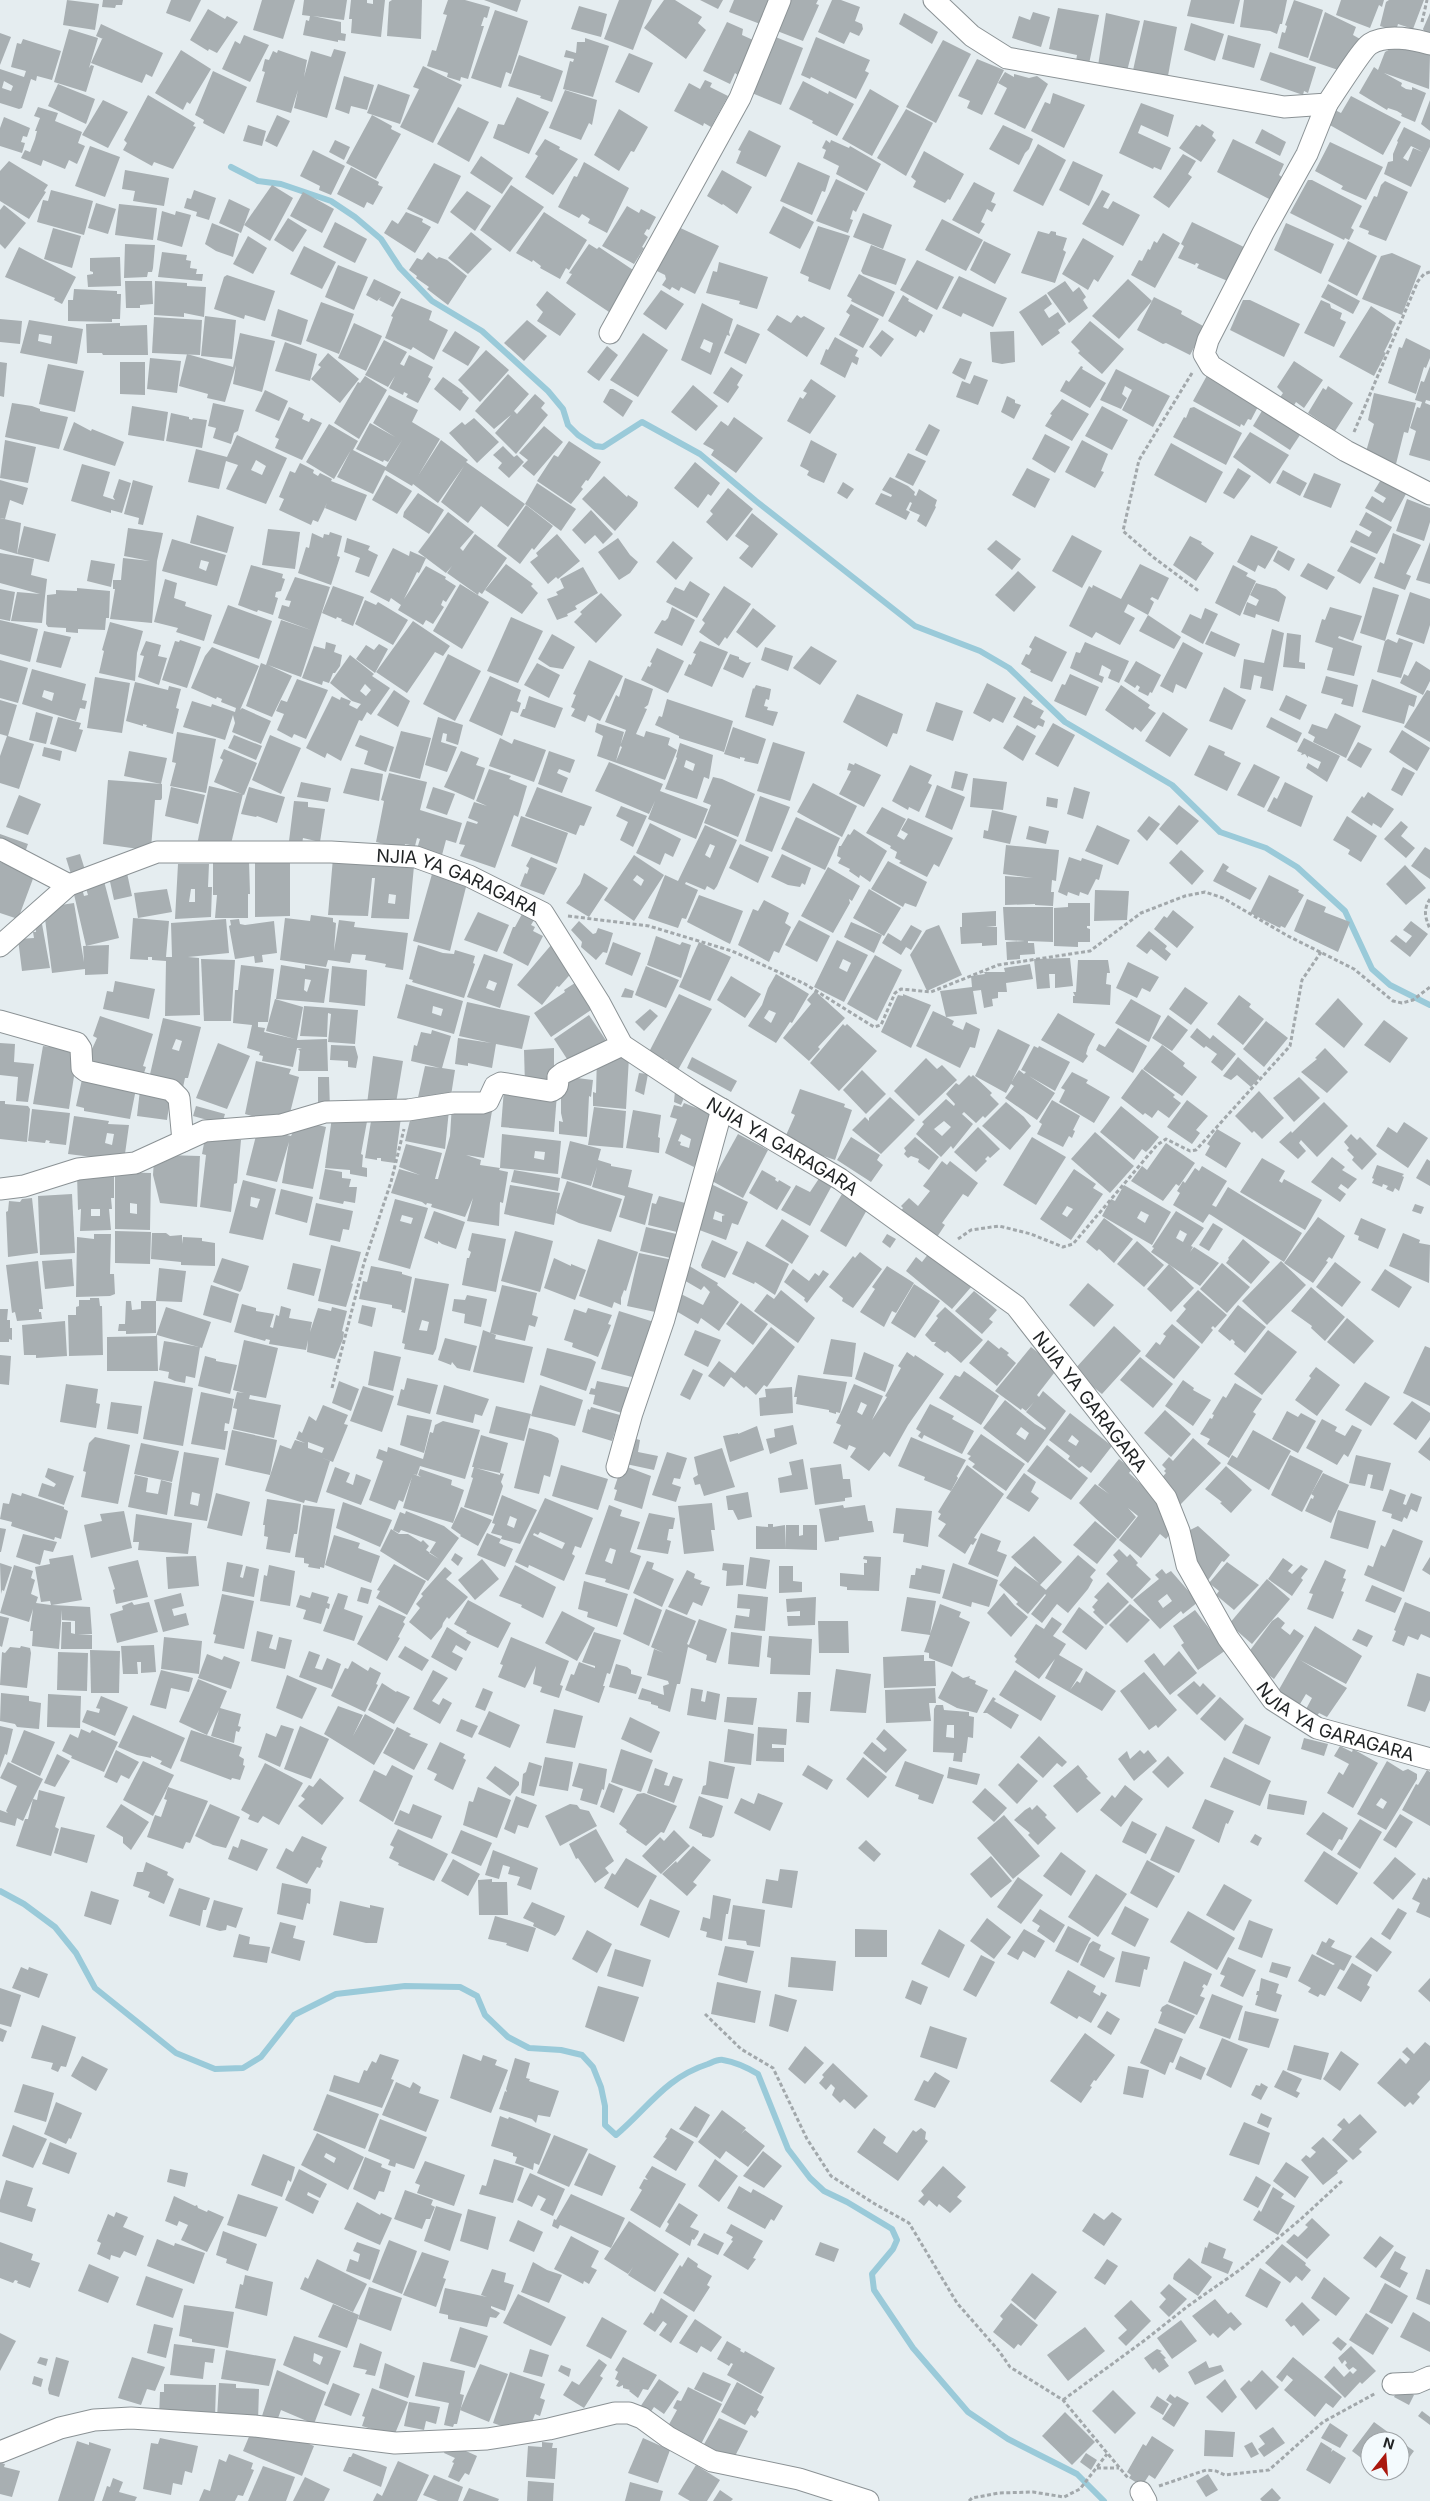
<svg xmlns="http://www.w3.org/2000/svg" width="1430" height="2501" font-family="Inter,sans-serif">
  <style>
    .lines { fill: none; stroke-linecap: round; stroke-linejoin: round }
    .stream { stroke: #9acad9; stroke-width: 6 }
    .building { fill: #a8afb2; fill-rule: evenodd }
    .minor-casing { stroke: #8b9295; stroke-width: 23 }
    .path { stroke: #a2a8ab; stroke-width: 3; stroke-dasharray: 4 2.5; stroke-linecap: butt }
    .minor { stroke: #fff; stroke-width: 21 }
    .labels { text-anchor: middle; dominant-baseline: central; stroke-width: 4.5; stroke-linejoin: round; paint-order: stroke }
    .street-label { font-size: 18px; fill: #212425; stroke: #f3fafd }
  </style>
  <rect width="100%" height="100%" fill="#e5edf0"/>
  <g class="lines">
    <g class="stream">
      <path d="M231,167L258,181L281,184L331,201L355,217L381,239L400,268L432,301L482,331L548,391L563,409L568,425L578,435L595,446L603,447L642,422L700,454L756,501L915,626L980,651L1009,668L1065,722L1172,785L1220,832L1266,848L1297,867L1345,911L1372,969L1390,985L1430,1005"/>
      <path d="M0,1891L24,1904L55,1927L76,1953L95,1988L176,2053L215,2069L243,2068L261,2057L294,2015L336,1994L405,1986L460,1987L477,1996L485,2015L508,2037L529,2048L561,2050L582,2055L593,2067L601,2087L605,2106V2125L616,2135C649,2107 665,2078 708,2064C713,2062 718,2059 723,2060C735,2062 748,2068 758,2074L788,2149L810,2178L824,2191L847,2202L892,2229L897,2240L893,2249L872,2274L874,2290L913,2348L968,2412L1008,2439L1077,2474L1104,2501"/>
    </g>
  </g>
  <g class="building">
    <path d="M67,0L99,4L95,30L63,25Z"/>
    <path d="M103,0H123L122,5H116L115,8L102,7Z"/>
    <path d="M171,0H201L190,22L166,13Z"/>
    <path d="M262,0H295L283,39L253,30Z"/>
    <path d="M304,0H347L344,20L313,16L341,22V33L346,34L345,41L338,40V42L303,35L306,20L309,21L310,16L302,15Z"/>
    <path d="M351,0H367V3L373,4V0H385L381,37L351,33L352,19H349Z"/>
    <path d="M392,0H422L421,39L387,36L389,2Z"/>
    <path d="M448,0H465L490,7L487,18L484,17L481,26H484L468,79L461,77L460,81L447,77L448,73L427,66L432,50L436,51L447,15L443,14Z"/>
    <path d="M484,0H521L517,12Z"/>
    <path d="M619,0H652L633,50L604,39Z"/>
    <path d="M664,0H675L702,17L698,23L706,30L686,59L644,28Z"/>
    <path d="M700,0H723L718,9Z"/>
    <path d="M734,0H776L765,26L729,12Z"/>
    <path d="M785,0H818L816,4L819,5L803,41L772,29Z"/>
    <path d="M832,0H841L860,7L855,21L862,24L863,29L859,36L850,32L844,44L818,32Z"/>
    <path d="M1191,0H1240L1234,24L1187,16Z"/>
    <path d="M1244,0H1287L1282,24H1280L1277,34L1270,31L1240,27Z"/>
    <path d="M1294,0L1323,10L1308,58L1278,48L1282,32L1285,33L1287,26L1285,25Z"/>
    <path d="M1341,0H1384L1382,7L1379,5L1370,28L1336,15Z"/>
    <path d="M1389,0H1424L1413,29L1398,24L1396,31L1380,26L1386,2Z"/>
    <path d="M579,6L607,14L601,37L571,29Z"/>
    <path d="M1058,8L1099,15L1089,64L1076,61L1077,55L1049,49Z"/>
    <path d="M208,9L225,19L227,16L238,22L217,53L209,49L208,51L190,40Z"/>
    <path d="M495,10L528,21L511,74L506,72L501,88L471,78Z"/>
    <path d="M1033,12L1050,17L1041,47L1012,38L1019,16L1030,20Z"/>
    <path d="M1325,12L1356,27L1353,35L1360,39L1341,71L1309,60Z"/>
    <path d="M904,13L938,32L932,44L899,24Z"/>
    <path d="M1106,13L1140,21L1127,71L1098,66Z"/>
    <path d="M1430,13V38L1427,37L1423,29Z"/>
    <path d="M1144,20L1177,27L1167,81L1132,75Z"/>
    <path d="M727,22L743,29L742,35L753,40L739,76L735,73L730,84L703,71Z"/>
    <path d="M1191,23L1224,34L1215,61L1184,50Z"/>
    <path d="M101,24L163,53L152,77L146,74L142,83L91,63L102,39H103L96,36Z"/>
    <path d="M69,29L98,38L89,68L91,65L94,66L86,92L54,82Z"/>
    <path d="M0,33L11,37L0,65Z"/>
    <path d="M768,34L803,48L781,105L747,91Z"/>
    <path d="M244,35L269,45L250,82L222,69L235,41L240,44Z"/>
    <path d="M1228,35L1261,44L1254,68L1222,59Z"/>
    <path d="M816,37L870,60L865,71L869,73L856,99L811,77L810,79L801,75Z"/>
    <path d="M585,38L609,46L593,97L563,89L570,61L573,62L574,59L564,57L566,50L576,53L577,42H585Z"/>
    <path d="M23,39L61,51L52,80L37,76L36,81L31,79L22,108L19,109L0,103V69L24,77L26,71L11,67L17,43L21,44ZM4,81L13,86L11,91L2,88Z"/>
    <path d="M943,40L971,54L936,123L906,107Z"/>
    <path d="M1394,47L1404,50L1406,47L1430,55L1429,89L1384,73L1402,83L1401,86L1406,89L1412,90V87L1426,93L1415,122L1401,116L1402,114L1397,111L1388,108L1387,110L1359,93L1374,67L1378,70L1385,52Z"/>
    <path d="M334,49L346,52L327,118L294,108L298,90L291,113L256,102L265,72L262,71L265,59L269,60L273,51L277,53L278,50L307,60L304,77L311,51L331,57Z"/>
    <path d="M181,50L211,69L190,104L187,102L183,110L155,93Z"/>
    <path d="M1270,52L1316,67L1308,93L1304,91L1303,95L1260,80Z"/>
    <path d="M629,53L653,63L639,93L615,82Z"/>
    <path d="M519,55L563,71L552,102L540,98L541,96L508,86Z"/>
    <path d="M977,59L1004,70L982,115L967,108L970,101L958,96Z"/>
    <path d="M423,66L462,85L433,143L400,127L419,89L413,87Z"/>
    <path d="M213,71L247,87L224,134L203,123L204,120L195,115Z"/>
    <path d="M1005,72L1014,77V74L1029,78L1037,76L1048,84L1025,129L994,114L1007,88L998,83Z"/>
    <path d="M344,76L374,85L367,110L351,106L349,114L335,109Z"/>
    <path d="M705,80L712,83L710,87L728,96L711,127L704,123L703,126L674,111L689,83L700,89Z"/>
    <path d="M803,81L828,94L829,91L854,104L837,136L812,123L813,121L789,109Z"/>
    <path d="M58,84L95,99L86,124L48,106Z"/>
    <path d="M378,84L410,95L400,124L367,113Z"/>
    <path d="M870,89L899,106L872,156L842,139Z"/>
    <path d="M565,90L597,100L592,125L589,123L581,140L549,128Z"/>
    <path d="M1053,93L1085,105L1064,148L1031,131L1045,102L1050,104Z"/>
    <path d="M148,95L195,123L193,126L196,127L173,169L154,162L152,166L123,150L127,143L124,140Z"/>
    <path d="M1351,96L1401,122L1383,155L1328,124L1335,110L1341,113Z"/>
    <path d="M517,97L549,112L529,154L493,138L498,124L504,125Z"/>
    <path d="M103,100L128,112L108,148L82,135Z"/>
    <path d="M1430,100V131L1421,124Z"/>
    <path d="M1141,103L1174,115L1168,137L1141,125L1138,133L1171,148L1161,170L1154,167L1153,169L1119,153Z"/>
    <path d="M38,107L58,113L55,121L82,132L78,143L85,146L77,164L69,160L65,169L43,160L41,166L21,158L25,150L30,152L35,139L37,131H35L40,118L34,116Z"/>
    <path d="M458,107L489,122L469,162L437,144Z"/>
    <path d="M619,109L648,127L634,152L631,151L619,171L594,155Z"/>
    <path d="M906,109L933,123L906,176L877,158Z"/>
    <path d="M277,115L290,121L277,147L265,141Z"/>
    <path d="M372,115L392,126L391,129L401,134L376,179L346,163Z"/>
    <path d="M4,117L30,128L27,137L23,136L21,142L25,143L22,153L0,146V128Z"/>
    <path d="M1202,124L1214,132L1212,136L1216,140L1201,162L1179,148L1196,125L1200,127Z"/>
    <path d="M248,125L266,131L262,146L243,141Z"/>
    <path d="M1003,125L1033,139L1029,149L1025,153L1019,165L989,149Z"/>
    <path d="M1404,127L1430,140V147L1411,187L1384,174L1388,162L1393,161V154L1398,142L1397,141ZM1411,146L1423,152L1413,148L1408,161L1403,158Z"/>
    <path d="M1262,129L1286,142L1280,156L1255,143Z"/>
    <path d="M749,130L781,146L766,177L736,163L741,151L738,150Z"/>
    <path d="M545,139L560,147L559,149L578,159L553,195L525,177L538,156L535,154Z"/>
    <path d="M1233,139L1284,164L1279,175L1283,178L1271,200L1217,172Z"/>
    <path d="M335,140L350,147L344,160L329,152Z"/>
    <path d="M826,140L830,143L831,140L849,148L850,146L881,164L867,191L836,174L839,166L823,158L826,150L822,148Z"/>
    <path d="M1330,142L1383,167L1366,200L1341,189L1343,186L1315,171Z"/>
    <path d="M1038,144L1066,160L1043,206L1013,191Z"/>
    <path d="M90,146L120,157L105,197L75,186Z"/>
    <path d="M313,150L345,166L331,195L319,190L320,186L300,176Z"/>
    <path d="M924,151L964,174L950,200L948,199L945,203L913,187L916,181L911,177Z"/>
    <path d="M1183,154L1196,161L1188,174L1192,177L1169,208L1153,197Z"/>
    <path d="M481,156L513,178L502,194L470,173Z"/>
    <path d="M9,161L48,185L44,191L46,192L29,219L0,201V171Z"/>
    <path d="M1073,161L1103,175L1089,206L1059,190Z"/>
    <path d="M584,162L629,188L607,233L588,223L590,219L582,214L579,218L558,207L574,176L577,177Z"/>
    <path d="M798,162L830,176L825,192L822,191L812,215L780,201Z"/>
    <path d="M434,163L461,176L438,224L407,209Z"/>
    <path d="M351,167L379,182L378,185L383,187L373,205L367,202L364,208L337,194Z"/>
    <path d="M125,170L169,178L164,206L133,201L135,191L122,189Z"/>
    <path d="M722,170L752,187L737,214L723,204L722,205L707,196Z"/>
    <path d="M836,179L865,193L856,212L853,210L850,219L853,220L848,233L816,221Z"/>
    <path d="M1308,180H1312L1362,206L1351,228L1354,230L1349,240L1345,238L1344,240L1290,213Z"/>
    <path d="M1385,181L1408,192L1386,241L1368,234L1369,231L1359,227L1374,196L1377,197L1381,185Z"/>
    <path d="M974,182L995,193L991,202L996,204L992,212L987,209L981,222L985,224L979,234L952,220Z"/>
    <path d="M272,185L293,198L270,241L244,225Z"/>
    <path d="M511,185L544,207L510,252L480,230Z"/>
    <path d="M51,190L93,201L84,235L37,222L43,200L48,201Z"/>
    <path d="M194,190L216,198L209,220L196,216L197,212L184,208L187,198L191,199Z"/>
    <path d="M1102,190L1110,194L1103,207L1108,209L1113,201L1140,215L1123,246L1082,224Z"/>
    <path d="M467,191L491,206L475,231L450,212Z"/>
    <path d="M303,192L334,209L322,233L290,216Z"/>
    <path d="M229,199L250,209L241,233L219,223Z"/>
    <path d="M96,203L116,209L108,234L88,228Z"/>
    <path d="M119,204L157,208L153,240L115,235Z"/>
    <path d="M4,205L26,223L5,249L0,244V210Z"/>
    <path d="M627,206L639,213L641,209L656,217L649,230L647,229L644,234L648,237L642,247L644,248L634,264L602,246Z"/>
    <path d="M783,206L814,222L800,249L769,233Z"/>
    <path d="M162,211L175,215L176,211L191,215L182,247L157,240Z"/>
    <path d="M406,212L423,219L422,222L431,227L415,253L384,233L392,220L398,224Z"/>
    <path d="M544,212L587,240L569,270L566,268L560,279L540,268L541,266L533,260L532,262L516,253Z"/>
    <path d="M863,213L892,225L883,249L853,237Z"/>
    <path d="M288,218L307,230L293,252L274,240Z"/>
    <path d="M942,219L983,240L966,271L925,250Z"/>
    <path d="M335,222L367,239L355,263L323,247Z"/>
    <path d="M1192,222L1246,248L1230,282L1197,268L1199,264L1196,263L1195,265L1178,258L1184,246L1181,244Z"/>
    <path d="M212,223L239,234L233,257L216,251L205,244Z"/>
    <path d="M1286,223L1334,244L1321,274L1274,250Z"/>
    <path d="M674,225L719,246L695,294L681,287L679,291L672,287L670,290L662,285L666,279L665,275L653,269Z"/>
    <path d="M818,226L850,236L830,290L808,281L809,277L800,273Z"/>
    <path d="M53,228L81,236L72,268L44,259Z"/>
    <path d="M1038,231L1049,234L1051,231L1056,232V235L1067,238L1063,250L1066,252L1055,283L1021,273Z"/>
    <path d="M471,232L492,249L468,274L448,258Z"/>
    <path d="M1163,233L1180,243L1155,288L1131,275L1139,260L1142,261L1148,249L1150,250L1154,241L1157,243Z"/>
    <path d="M248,236L267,248L253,274L233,264Z"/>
    <path d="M1083,238L1114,256L1098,282L1094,279L1088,290L1062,274Z"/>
    <path d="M984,241L1011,254L995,284L970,270Z"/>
    <path d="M1348,241L1377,256L1357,296L1328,281Z"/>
    <path d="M125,244L155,245L153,268L152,272H148L147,277L124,278Z"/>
    <path d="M589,244L597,249L599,247L636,272L609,312L566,283L572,274L569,273Z"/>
    <path d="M871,245L906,259L896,285L863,274L861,271Z"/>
    <path d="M304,246L336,262L322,289L290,274Z"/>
    <path d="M19,247L76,277L62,304L54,300L55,298L5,277Z"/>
    <path d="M162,252L187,255L186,260L191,261L190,268L197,269L196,274H203L202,281L158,277Z"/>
    <path d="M428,252L437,259L439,257L447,260L467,276L448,305L427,289L429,287L416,278L417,276L409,270L417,258L422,260Z"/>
    <path d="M1392,253L1421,266L1402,315L1362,299L1381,256Z"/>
    <path d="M120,257L121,286L88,287L87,275L93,274V272L90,271V258Z"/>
    <path d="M917,260L954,277L937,310L900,290Z"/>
    <path d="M719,262L768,277L757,309L739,304L740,301L706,293L713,271L717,272Z"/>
    <path d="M338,265L368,277L354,310L325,297Z"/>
    <path d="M859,274L895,292L883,317L851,301L852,299L847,296Z"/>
    <path d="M227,275L275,291L265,321L245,315L244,319L214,309L224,277Z"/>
    <path d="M959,276L1007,298L993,327L963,313L961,317L942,308Z"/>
    <path d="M374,279L401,292L393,307L379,300L381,297L377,301L366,295Z"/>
    <path d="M1128,279L1152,301L1119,339L1092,316Z"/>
    <path d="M125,281H152L153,304L140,305V308H126Z"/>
    <path d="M155,281L187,283V286L206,287L204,317L184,313V317L154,315Z"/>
    <path d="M1065,281L1073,292L1079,287L1086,297L1083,300L1088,308L1069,323L1047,293Z"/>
    <path d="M1328,284L1360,301L1353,314L1321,297Z"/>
    <path d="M74,289L117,291V294H121L120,319H112V322L68,321V300H73Z"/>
    <path d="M661,290L684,304L666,330L643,314Z"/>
    <path d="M547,291L576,314L560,336L537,321L543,312L536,305Z"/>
    <path d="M1046,294L1052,304L1044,310L1049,318L1058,312L1066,324L1058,330L1060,333L1042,346L1019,312Z"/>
    <path d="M903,295L909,299L908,301L933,315L924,333L920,330L916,337L888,321Z"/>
    <path d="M1154,297L1182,311L1181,314L1205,327L1190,355L1166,343L1163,344L1137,330Z"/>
    <path d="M401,298L432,311L429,320L448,330L434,360L413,347L411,350L385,338L393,317L391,316Z"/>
    <path d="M1243,300H1250L1300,324L1284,357L1230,330Z"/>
    <path d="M1321,300L1330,304L1331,308L1342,313L1340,319L1346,322L1334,347L1304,333Z"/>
    <path d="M321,302L354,314L339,354L306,341Z"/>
    <path d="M702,303L733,319L729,332L730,336L727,335L711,375L681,360ZM704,339L713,343L710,353L700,348Z"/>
    <path d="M851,304L879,319L863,348L839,335L850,315L846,312Z"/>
    <path d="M1371,306L1396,323L1391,333L1393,334L1384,352L1386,353L1374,376L1339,357Z"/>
    <path d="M278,309L308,320L301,345L271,336Z"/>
    <path d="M777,315L791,323L797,315L801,318L804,316L825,328L807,357L767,330Z"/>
    <path d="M205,316L236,320L232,359L201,356Z"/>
    <path d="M154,317L202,320L200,355L152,353Z"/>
    <path d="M0,319L22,321L20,344L0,342Z"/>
    <path d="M29,320L83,329L77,364L20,353ZM39,334L52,336L51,344L38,341Z"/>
    <path d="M527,320L547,336L524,361L504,343Z"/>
    <path d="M1090,321L1124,349L1102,374L1078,353L1080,351L1071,342Z"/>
    <path d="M120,323V326L147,325L148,355H103L102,353H87L86,324Z"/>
    <path d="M354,323L382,336L366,371L338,358Z"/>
    <path d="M737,324L760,334L746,364L724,353Z"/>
    <path d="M882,330L894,339L881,357L869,347Z"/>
    <path d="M455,331L480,347L468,366L442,351Z"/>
    <path d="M1014,331L1015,362L1002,364L992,362L990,332Z"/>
    <path d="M240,333L275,341L262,392L233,384L236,365L225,402L207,398L208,394L179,386L187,354L233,367Z"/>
    <path d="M643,333L668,350L638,397L610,380Z"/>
    <path d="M835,337L858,350L855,356L859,358L857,365L852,362L845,378L820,364L826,349L828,350Z"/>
    <path d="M1406,338L1430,350V358L1426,368L1424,367L1416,394L1388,383L1399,347L1402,348Z"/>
    <path d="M384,340L407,352L400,364L404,366L409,355L433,367L428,377L431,379L418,403L406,397L408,394L404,392L403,395L389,388L395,376L388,387L365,375Z"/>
    <path d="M285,342L317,354L310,381L275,371Z"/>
    <path d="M607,346L618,355L599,381L587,372Z"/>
    <path d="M486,350L509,370L480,402L458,380Z"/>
    <path d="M328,353L359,379L340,403L311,379L321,367L318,365Z"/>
    <path d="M150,358L181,361L177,393L147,389Z"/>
    <path d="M960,358L972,362L965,380L952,373Z"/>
    <path d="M1294,361L1323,380L1304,408L1296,402L1293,407L1279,399L1283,393L1277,387Z"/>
    <path d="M0,362L7,363L4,397L0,396Z"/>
    <path d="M120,362H145V395L120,394Z"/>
    <path d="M48,364L84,371L75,412L39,404Z"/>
    <path d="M1081,366L1083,367L1082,369L1106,383L1090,408L1060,391L1066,380L1069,382Z"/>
    <path d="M1430,366V401L1426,400L1425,403L1430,405V461L1409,455L1416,431L1410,428L1417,407L1420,408L1422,402L1415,400L1421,381L1424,382Z"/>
    <path d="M731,367L743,375L737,385L739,387L728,403L713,393Z"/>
    <path d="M1116,369L1170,396L1153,427L1122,410L1132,390L1125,386L1122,394L1127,398L1121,409L1100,400Z"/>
    <path d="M1210,370L1262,399L1251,420L1248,419L1244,426L1241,424L1240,427L1193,401Z"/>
    <path d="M508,374L529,394L514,411L517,414L535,394L545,403L541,408L548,415L516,454L495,433L511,415L494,429L475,411Z"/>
    <path d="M974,375L988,380L978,405L956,397L962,381L970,384Z"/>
    <path d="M365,376L387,390L359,439L334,423L358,382L360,383Z"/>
    <path d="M443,377L463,391L462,392L469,398L460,411L434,389Z"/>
    <path d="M811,379L836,396L810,434L787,421L800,397L803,399L807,393L803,391Z"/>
    <path d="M693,385L718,406L696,431L671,412Z"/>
    <path d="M1328,386L1353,403L1335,431L1308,413L1323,388L1326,390Z"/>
    <path d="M610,389H613L633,401L623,417L603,402Z"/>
    <path d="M265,390L288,401L279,421L255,411Z"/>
    <path d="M1374,393L1416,403L1408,433L1404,432L1396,464L1365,455L1374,424L1368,420Z"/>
    <path d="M389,395L418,410L412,422L440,439L418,476L441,440L468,460L466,462L525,504L508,527L481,506L468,523L441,502L464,466L438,503L413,484L412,486L385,470L373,494L337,477L351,450L334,479L306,462L329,424L358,441L353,450L386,467L402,440L388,462L384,460L383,462L356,449L370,423L395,437L373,423Z"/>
    <path d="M1007,396L1015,400V403L1021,405L1014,419L1001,412Z"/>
    <path d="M1062,399L1089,414L1072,441L1045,426L1052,415L1050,414Z"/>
    <path d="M12,403L32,406L40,409V411L68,417L59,449L5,437Z"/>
    <path d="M213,403L244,410L238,431L234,433L231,444L213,438L216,428L208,426Z"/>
    <path d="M1266,404L1304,429L1290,450L1253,426Z"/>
    <path d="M132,406L168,412L164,441L128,435Z"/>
    <path d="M1102,406L1128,420L1112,450L1085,436Z"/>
    <path d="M289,407L304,414L302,419L309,422L311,418L322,423L302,460L275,448L279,439L275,437Z"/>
    <path d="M1194,407L1242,433L1226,465L1173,437L1184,417L1186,418L1190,408Z"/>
    <path d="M171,413L189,417V419L192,420L193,418L207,420L202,448L166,441Z"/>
    <path d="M734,417L763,438L736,473L711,455L714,450L703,444L721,421L728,426Z"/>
    <path d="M474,418L499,442L477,463L449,433L462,422L465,425Z"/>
    <path d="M74,422L91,431L92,429L124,442L115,466L63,450Z"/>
    <path d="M929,424L940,430L927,456L915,450Z"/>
    <path d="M544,426L563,442L534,476L522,466L528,460L519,453Z"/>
    <path d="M1250,432L1289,455L1270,484L1233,457Z"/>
    <path d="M1045,434L1070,447L1055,473L1032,459Z"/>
    <path d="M237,435L287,458L266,504L226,489L238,465L226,461L219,489L188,482L196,449L227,457ZM256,460L266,466L262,475L251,470Z"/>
    <path d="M5,440L36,447L28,483L0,478Z"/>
    <path d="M811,440L837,454L824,483L812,478L807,475L809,471L800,466Z"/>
    <path d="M1082,440L1108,454L1101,471L1104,472L1095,488L1065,472Z"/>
    <path d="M569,441L601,462L588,481L586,480L581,487L583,489L571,504L537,481L554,455L558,457Z"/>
    <path d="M1171,443L1223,472L1206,503L1154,475Z"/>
    <path d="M503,446L514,457L517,455L524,462L509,478L498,468L502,463L493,455Z"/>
    <path d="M908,453L926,461L913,486L895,477Z"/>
    <path d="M695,462L720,483L711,496L708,494L698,508L674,488Z"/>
    <path d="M300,463L314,470L313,473L318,476L320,473L332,479L331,481L367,495L356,521L325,508L327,503L318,522L313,520L311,525L279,510L284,499L279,497L290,471L295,473Z"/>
    <path d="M82,464L110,472L103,496L115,500L113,497L119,479L131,483L122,513L111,510V513L71,501Z"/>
    <path d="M1027,468L1050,479L1035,508L1012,495Z"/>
    <path d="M1238,468L1251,476L1234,499L1223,493Z"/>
    <path d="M1283,470L1307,483L1300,496L1276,483Z"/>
    <path d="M1314,473L1341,484L1331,508L1303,497Z"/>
    <path d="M386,475L412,491L397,514L372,500Z"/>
    <path d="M604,476L627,497L628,495L638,502L637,506L615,531L582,499Z"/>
    <path d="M890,477L908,486L915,492L914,495L916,496L919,489L937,500L935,506L936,507L926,527L917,521L920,515L909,510L912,503L910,502L906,510L910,512L906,520L875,504L881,493L891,497L892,495L882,490Z"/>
    <path d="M1382,478L1407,492L1391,522L1365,508L1372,496L1383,503L1386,498L1374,491Z"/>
    <path d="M0,480L28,488L23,505L10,500L5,519L0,518Z"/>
    <path d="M133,480L153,486L143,525L138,524L139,518L124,514Z"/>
    <path d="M843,482L854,489L847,499L837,493Z"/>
    <path d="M537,483L576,509L561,531L525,504Z"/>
    <path d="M728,488L753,509L727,541L706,522L713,514L710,511Z"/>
    <path d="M418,493L444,510L429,534L403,517L404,512Z"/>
    <path d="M1407,499L1430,508V522L1424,541L1396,531Z"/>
    <path d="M526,505L553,526L534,550L532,548L520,564L497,546Z"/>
    <path d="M591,510L613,534L603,544L595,535L585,544L572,530Z"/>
    <path d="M448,512L474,532L460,548L463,551L475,534L507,558L482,594L479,592L478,595L447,573L452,566L446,573L418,552Z"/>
    <path d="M1366,512L1392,527L1377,554L1350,542L1356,530L1369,537L1372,532L1359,525Z"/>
    <path d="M752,513L778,534L752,568L739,558L749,546L735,536Z"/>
    <path d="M197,515L234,527L227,553L190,543Z"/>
    <path d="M0,518L21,523L17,554L0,549Z"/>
    <path d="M24,526L56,534L49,562L17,554Z"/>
    <path d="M128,528L163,533L157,561L152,623L110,619L115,589H113V580H121L123,558L150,561L124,556Z"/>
    <path d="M268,529L300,532L295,569L262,565Z"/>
    <path d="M330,532L342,536L337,556L340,557L331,585L298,573L306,547L309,548L312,533L323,538L324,534L329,535Z"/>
    <path d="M1393,533L1421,545L1406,574L1411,576L1405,590L1374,578L1380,562L1384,564Z"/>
    <path d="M557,534L580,561L558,579L556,577L548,584L530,562L538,556L536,553Z"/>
    <path d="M1072,535L1102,551L1082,588L1052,571Z"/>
    <path d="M1251,535L1278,547L1265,569L1258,565L1255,572L1237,562Z"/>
    <path d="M1190,536L1202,542L1201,544L1214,553L1196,581L1173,565Z"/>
    <path d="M347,538L370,546L368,550L378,555L369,577L355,572L360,558L344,552Z"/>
    <path d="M618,538L630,555L638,562L630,573L619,580L598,552Z"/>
    <path d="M172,539L226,555L217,586L162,571ZM201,560L209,562L206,571L199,568Z"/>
    <path d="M996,540L1021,559L1012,570L987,549Z"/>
    <path d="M673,541L693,558L676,580L656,562Z"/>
    <path d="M1430,542V584L1416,580Z"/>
    <path d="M1351,546L1376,558L1360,584L1337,571Z"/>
    <path d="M393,548L409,556L410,551L426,558L419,573L417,572L404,599L426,566L446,577L445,579L456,586L446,602L443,600L441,605L444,607L433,624L426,620L423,625L398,610L401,605L391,598L389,602L370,592Z"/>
    <path d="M1278,550L1295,559L1289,571L1273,561Z"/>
    <path d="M0,553L34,559L31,575L47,579L42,623L11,621L17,592L40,594L0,583Z"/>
    <path d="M91,560L115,564L111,587L87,581Z"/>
    <path d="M1308,563L1335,577L1327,590L1300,576Z"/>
    <path d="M506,564L533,584L531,586L538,593L522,614L485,590Z"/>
    <path d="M1140,564L1169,578L1158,600L1152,597L1150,599L1154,602L1148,615L1128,604L1124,612L1135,618L1120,645L1096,632L1092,638L1069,626L1089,586L1092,588L1093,585L1121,599Z"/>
    <path d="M251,565L283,574L282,578L285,579L281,591L276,592L275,597L278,598L273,615L258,610L257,612L238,605Z"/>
    <path d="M1233,565L1248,573L1246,576L1256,581L1240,616L1215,603Z"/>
    <path d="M583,567L598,593L575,606L577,609L567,614L568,616L557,620L547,599L558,595L556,592L564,588L560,579Z"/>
    <path d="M1018,571L1036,587L1014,612L995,595Z"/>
    <path d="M295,577L330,587L301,677L268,665L292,676L272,717L246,706L261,663L266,665L281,620L311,630L278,618L282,605L289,607L291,601L285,600Z"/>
    <path d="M165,579L177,583L174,598L186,602L185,606L212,615L204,641L176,632L178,628L154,622Z"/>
    <path d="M690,581L710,594L697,618L666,602L675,587L684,591Z"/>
    <path d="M1256,583L1276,589L1286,597L1279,622L1256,614L1255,618L1243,614L1247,602L1256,606L1259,600L1250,595Z"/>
    <path d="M460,584L489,602L462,649L433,631Z"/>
    <path d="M333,586L364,597L353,626L341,621L342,619L337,617L336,619L322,613Z"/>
    <path d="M724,586L751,604L727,639L725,637L719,646L699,632L705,623L702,620Z"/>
    <path d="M1373,587L1399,595L1385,641L1360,633Z"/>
    <path d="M77,588L110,591L109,618H106L105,630L78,629V633L66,632V628L48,627L46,624L47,595L56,594V590L77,591Z"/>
    <path d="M0,589L15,592L10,621L0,619Z"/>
    <path d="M1410,592L1430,599V625L1424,644L1396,634Z"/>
    <path d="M601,593L622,615L596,643L574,622L582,614L580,612Z"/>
    <path d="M365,600L376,605L378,602L408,620L393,645L355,624Z"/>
    <path d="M228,605L272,621L259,659L213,643Z"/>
    <path d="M672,607L695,620L682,646L654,633L662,620L665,621L668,618Z"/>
    <path d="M1330,607L1362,616L1353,641L1339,636L1338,638L1362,646L1354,676L1327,670L1333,648L1315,642L1322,619L1325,620Z"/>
    <path d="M753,608L776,626L757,648L736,632Z"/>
    <path d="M1205,608L1218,614L1203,644L1181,632L1190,614L1201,619Z"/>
    <path d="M1148,615L1181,637L1174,649L1139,631Z"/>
    <path d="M511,617L543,631L518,683L487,671Z"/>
    <path d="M0,620L38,629L30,662L0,654Z"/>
    <path d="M413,621L450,646L443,656L435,652L407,693L376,672Z"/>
    <path d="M110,622L143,631L137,653L135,681L99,673L104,651L102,650Z"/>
    <path d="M1272,629L1284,633L1273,691L1260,688L1262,677L1254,675L1251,690L1240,688L1244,659L1264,663Z"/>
    <path d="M44,631L71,637L61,668L36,662Z"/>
    <path d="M1211,631L1240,644L1235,657L1205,644Z"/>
    <path d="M1287,633L1301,635L1299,662L1305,663V669L1283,667Z"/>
    <path d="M552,634L575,647L563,669L550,667L538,659Z"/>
    <path d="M1035,636L1067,652L1052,682L1030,672L1031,670L1021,664L1026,654L1029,655L1032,649L1029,647Z"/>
    <path d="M1399,638L1413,643L1401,678L1377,672L1385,641L1388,639L1397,643Z"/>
    <path d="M180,640L201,647L187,688L162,680L175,641L179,642Z"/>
    <path d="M146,641L161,645L158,656L167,658L159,685L138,677L144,656L140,655Z"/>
    <path d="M700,641L728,652L712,687L684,675L689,664L691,665L696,654L693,653Z"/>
    <path d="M326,642L336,645L334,652L342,655L340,666L335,673H333L329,683L323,681L322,685L302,678L314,646L325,649Z"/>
    <path d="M1085,642L1129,661L1119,683L1108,678L1111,670L1102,665L1099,675L1104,677L1102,683L1070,668L1076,652L1080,653Z"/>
    <path d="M1183,642L1203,653L1186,689L1176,684L1173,693L1160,686Z"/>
    <path d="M379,644L388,649L375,673L356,659L366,645L374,650Z"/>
    <path d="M811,646L837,661L820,685L793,668Z"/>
    <path d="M212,647L259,666L240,710L242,708L271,721L261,744L232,732L235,723L233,715L225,740L183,727L192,701L211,707L212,704L235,712L236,708L221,702L222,699L217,697L216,699L191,688L205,656Z"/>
    <path d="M765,647L793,656L788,671L761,660Z"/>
    <path d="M657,648L684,661L668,693L641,680L648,666L650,667L652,663L650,662Z"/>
    <path d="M448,654L481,671L455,721L423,704Z"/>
    <path d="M730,654L739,657V659L747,663L751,662L743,678L723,669Z"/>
    <path d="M350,655L374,674L372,676L390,688L371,715L367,712L362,721L359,720L341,761L327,753L325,758L306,748L332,696L340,700L341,697L351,701L349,705L357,709L361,704L352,701L330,683ZM365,684L371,690L366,696L360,691Z"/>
    <path d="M0,660L28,668L18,703L0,698Z"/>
    <path d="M589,660L623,676L600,721L588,715L585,722L571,716L575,709L571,707L576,695L573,694Z"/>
    <path d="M1136,661L1161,675L1152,693L1150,692L1148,696L1138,691L1140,687L1137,685L1135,688L1124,681Z"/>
    <path d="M1416,661L1430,670V681L1423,695L1400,683L1404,674L1408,676Z"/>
    <path d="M537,663L560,675L549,698L524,685Z"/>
    <path d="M32,669L86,684L82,700L87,701L85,709L80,708L76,721L22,704ZM44,690L54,693L52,701L42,697Z"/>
    <path d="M1070,674L1099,687L1086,716L1054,701L1062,684L1065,685Z"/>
    <path d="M490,676L521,690L517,701L521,703L518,713L511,711L502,736L469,721Z"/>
    <path d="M1326,676L1358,685L1353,707L1341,704L1343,699L1321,693Z"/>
    <path d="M95,677L130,683L122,733L87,728Z"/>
    <path d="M625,678L653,689L648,705L644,708L647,709L636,734L644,737L646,731L670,738L668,745L677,750L665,780L597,756L603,736L595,732L597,723L624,732L616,761L622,747L620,746L626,730L605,722L616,695L619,697Z"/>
    <path d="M297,679L328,690L306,739L294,734L292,738L277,730L284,714L276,711L281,700L287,702Z"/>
    <path d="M1372,679L1417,696L1414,707L1409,705L1404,724L1362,712Z"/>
    <path d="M135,682L168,690L169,686L181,689L176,708L179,709L173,734L146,727L147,725L143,724V726L126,721Z"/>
    <path d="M987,683L1016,698L1003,723L993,718L990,722L973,713Z"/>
    <path d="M756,685L771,689L769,700L766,699L764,706L768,707L767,710L778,712L773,726L745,717L753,688L754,689Z"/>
    <path d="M1121,685L1150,705L1148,708L1156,713L1141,732L1135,727L1133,730L1105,710Z"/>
    <path d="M1224,687L1246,700L1232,730L1209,721Z"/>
    <path d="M394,690L410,701L398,727L377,715Z"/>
    <path d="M1427,690L1430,691V742L1404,727Z"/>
    <path d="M857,694L903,714L897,734L893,733L887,747L843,722Z"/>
    <path d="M1286,695L1307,705L1300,720L1279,710Z"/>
    <path d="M529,696L563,708L555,728L520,716L523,709H525Z"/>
    <path d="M1024,696L1033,701L1031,704L1044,711L1040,718L1045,721L1043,727L1038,725L1035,729L1013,717Z"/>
    <path d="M667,699L733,721L724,752L679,738V736L655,725L659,716L662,717Z"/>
    <path d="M0,700L17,705L8,736L34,744L19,789L0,783V756L7,736L0,734Z"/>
    <path d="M936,702L963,711L953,741L926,731Z"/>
    <path d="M36,712L53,717L46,744L29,740Z"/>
    <path d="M1163,712L1188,729L1170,757L1145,741Z"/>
    <path d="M1335,713L1361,726L1346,758L1313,742L1315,737L1308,733L1312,724L1327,729Z"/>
    <path d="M58,717L81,723L79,729L83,730L76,752L50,744Z"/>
    <path d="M438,717L463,725L458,745L446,741L447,734L443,733L441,742L457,747L447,772L425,765Z"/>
    <path d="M1271,717L1302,733L1297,743L1266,727Z"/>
    <path d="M1053,723L1075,735L1058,767L1035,754Z"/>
    <path d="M1017,725L1036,736L1023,761L1003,748Z"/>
    <path d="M733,727L766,739L758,764L744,761L745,758L740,757V759L724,754Z"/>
    <path d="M1402,730L1430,748L1417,771L1389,752Z"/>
    <path d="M401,731L431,738L420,779L389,771Z"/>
    <path d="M177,732L216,739L206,793L170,786L176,763L172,762Z"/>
    <path d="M234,735L262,746L256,760L228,748Z"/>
    <path d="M270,735L301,748L281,794L252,780Z"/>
    <path d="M360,735L394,747L386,772L364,764L368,751L355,746Z"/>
    <path d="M500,738L512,744L514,739L546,750L534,782L489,766Z"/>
    <path d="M1304,738L1340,756L1327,782L1306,768L1308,763L1318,769L1321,762L1308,756V758L1305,754L1301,755L1302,753L1297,751Z"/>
    <path d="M773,742L805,752L790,801L757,791Z"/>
    <path d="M1358,742L1372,749L1361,768L1347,760Z"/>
    <path d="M680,743L713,755L709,779L704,777L697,799L665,789L677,758L676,757ZM686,760L695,764L693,771L684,767Z"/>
    <path d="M1209,745L1225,752L1224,755L1241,763L1227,791L1194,775Z"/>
    <path d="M44,747L62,751L60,761L42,756Z"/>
    <path d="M224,749L257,763L244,795L214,782L223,760L220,758Z"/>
    <path d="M129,751L167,758L161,784L124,776Z"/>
    <path d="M461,751L479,758L476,765L485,768L474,800L444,787Z"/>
    <path d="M549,751L575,760L570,773L559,769L557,773L568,778L562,793L538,784Z"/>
    <path d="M609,762L663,784L660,791L708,809L696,839L648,819L655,801L649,814L595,791Z"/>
    <path d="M849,763L854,765L855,763L881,775L864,807L839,794L851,771L847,770Z"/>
    <path d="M1254,764L1280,777L1264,808L1237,795Z"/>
    <path d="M910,765L932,775L928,783L932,785L919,812L909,807L908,810L892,801Z"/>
    <path d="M1403,767L1415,773L1402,796L1391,790Z"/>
    <path d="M351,768L383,774L379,801L343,793Z"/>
    <path d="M489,769L511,776L509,779L527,786L518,817L514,815L495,868L460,856L465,845L459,844L467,821L477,824L478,822L468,818L474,802L487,806L476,801Z"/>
    <path d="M955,771L968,774L963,791L951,788Z"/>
    <path d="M389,773L427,782L420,810L462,823L456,843L446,840L442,855L417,849L420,839L417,838L415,846L405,844L404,849L376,842L384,801L381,800Z"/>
    <path d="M713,777L722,779L755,794L738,837L704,823L711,805L703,802Z"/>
    <path d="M973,778L1007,782L1003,810L970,807Z"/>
    <path d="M108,780L162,784V798L161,800H155L151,848L146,850L103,844Z"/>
    <path d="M301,782L331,788L328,802L297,797Z"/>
    <path d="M1285,782L1313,796L1301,827L1267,811L1274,797L1277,799Z"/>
    <path d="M813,783L857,806L842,837L797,812Z"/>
    <path d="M937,785L965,797L952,830L925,817Z"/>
    <path d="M209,786L243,794L230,848L197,845Z"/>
    <path d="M171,787L205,795L198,824L165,816Z"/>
    <path d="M249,787L285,797L277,823L257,816L256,817L241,814Z"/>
    <path d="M433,787L455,794L447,815L426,808Z"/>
    <path d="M537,787L592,807L584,826L580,825L576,835L525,816Z"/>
    <path d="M1074,787L1090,792L1083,819L1067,814Z"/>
    <path d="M1368,792L1394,809L1381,828L1373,823L1372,826L1351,812L1362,796L1364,798Z"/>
    <path d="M19,795L41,804L28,835L6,827Z"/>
    <path d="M760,796L790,807L772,852L745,841Z"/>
    <path d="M1047,797L1058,799L1057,808L1046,806Z"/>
    <path d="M294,801L308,802V807L325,809L320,842L303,838L302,844L289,841Z"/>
    <path d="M1179,805L1199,821L1177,845L1159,829Z"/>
    <path d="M621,806L647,816L633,847L620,840L628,822L616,816Z"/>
    <path d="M882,807L906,819L897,836L904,840L908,834L901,830L908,818L953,838L939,867L934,864L927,877L899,863L901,861L895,858L897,852L890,848L891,846L866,833Z"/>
    <path d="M992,810L1017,816L1010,844L983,838L984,830L988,831Z"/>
    <path d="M521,816L568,833L557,864L511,846Z"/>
    <path d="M1149,816L1160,824L1147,841L1137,831Z"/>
    <path d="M1347,816L1377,836L1361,862L1348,854L1350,850L1333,840Z"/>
    <path d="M796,817L840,838L825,870L781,849Z"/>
    <path d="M1401,821L1408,827L1401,836L1415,848L1406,858L1384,839Z"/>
    <path d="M650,823L681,839L673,857L665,853L660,865L636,853Z"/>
    <path d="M705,825L737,840L717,886L714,890L707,886L705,890L686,882L685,884L698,890L686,919L682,918L678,928L648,918L665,875L678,881ZM710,844L715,846L710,858L705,855Z"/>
    <path d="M1097,825L1130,840L1118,865L1085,851Z"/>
    <path d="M1029,826L1049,831L1046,844L1026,839Z"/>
    <path d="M854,829L887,851L870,882L860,875L859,878L849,871L850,869L838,863L841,858L837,856L839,846H841L848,834L850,835Z"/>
    <path d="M0,834L28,844L24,855L0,846Z"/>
    <path d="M740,844L769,857L758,883L729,868Z"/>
    <path d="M1006,845L1059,850L1056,881L1052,880L1051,892H1054L1053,906L1035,905V904L1005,905V876L1033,878L1003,874Z"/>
    <path d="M1425,847L1430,850V879L1411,866Z"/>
    <path d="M1181,850L1204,871L1192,885L1169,863Z"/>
    <path d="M80,854L85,870L71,874L66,858Z"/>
    <path d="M782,854L811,868L805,885L802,883L800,887L788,885L771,877Z"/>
    <path d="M634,855L664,875L634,921L604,900ZM637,875L644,880L641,886L633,880Z"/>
    <path d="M531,857L557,868L544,895L520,886L525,873L527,874L529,868L526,866Z"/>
    <path d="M1069,857L1081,861L1082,858L1103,865L1099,880L1096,879L1088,895L1080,892L1079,896L1068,892L1067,896L1058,892Z"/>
    <path d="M255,858H290V916L255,917Z"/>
    <path d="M333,858L414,866L409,919L371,918L375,878H372L368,916L328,915ZM389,894L396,895L395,904L388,903Z"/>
    <path d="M213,861H249L250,894H248V918H215L217,895H213Z"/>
    <path d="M888,861L927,882L916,907L905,903L903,907L871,889Z"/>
    <path d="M0,862L23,869L22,872L34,876L18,919L0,913Z"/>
    <path d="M1223,863L1229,867L1226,871L1257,888L1250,900L1213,881Z"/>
    <path d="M178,864H209L208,887H212L211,917L175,919ZM191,889H195V902H189Z"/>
    <path d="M1405,865L1426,888L1406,905L1386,884Z"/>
    <path d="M828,867L860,886L852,901L849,899L850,903L833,933L801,916Z"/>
    <path d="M127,873L132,896L114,900L109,877Z"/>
    <path d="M584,873L608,888L589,917L566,903L580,884Z"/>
    <path d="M432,874L465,883L466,887L450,951L413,941Z"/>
    <path d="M1269,875L1299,890L1298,892L1304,895L1285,928L1281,926L1280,928L1250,913Z"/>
    <path d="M104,881L119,938L86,946L73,890L82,888L84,896L88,895L85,885Z"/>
    <path d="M167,889L172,912L138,918L134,893Z"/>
    <path d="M869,889L901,908L884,936L853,918Z"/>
    <path d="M1095,890L1129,891L1127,920L1094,921Z"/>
    <path d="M699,895L743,911L730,944L687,922Z"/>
    <path d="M1307,899L1326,907L1324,912L1350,922L1338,952L1294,931Z"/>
    <path d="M764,900L789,913L785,923L791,927L779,953L774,951L769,962L738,945L753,909L758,911Z"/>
    <path d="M74,903L84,962L83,946L109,945L108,974L85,975V969L52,973L44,911L54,906Z"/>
    <path d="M1068,903H1090V926H1087V928L1090,929V942H1078V947L1054,946V908L1068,907Z"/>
    <path d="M1003,907H1053V942L1028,941V943H1034L1035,954L1020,955V959L1007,960L1006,942L1025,941L1005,940Z"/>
    <path d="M1173,910L1194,927L1177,948L1154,929L1164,916L1167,918Z"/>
    <path d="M996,911V926L986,927H997V945L982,946V943L961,944L960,927H962V913Z"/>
    <path d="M478,912L509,925L497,952L464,940Z"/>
    <path d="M522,914L534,920L531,925L535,927L533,931L543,936L528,966L503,953L513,927H515Z"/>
    <path d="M311,915L333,918V922L336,923L334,951L339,920L355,922L354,927L408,933L403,970L385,967L386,964L365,960L366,955L352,954L350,963L328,960L326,967L280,960L285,918L310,921Z"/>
    <path d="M133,918L169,921L166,957H172L171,923L226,919L229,953L188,957L199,958L200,1015L165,1016L166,961L152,960V957H148V960L130,959Z"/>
    <path d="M239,919L240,924L245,925L274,921L277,953L262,955L263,962L255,963L254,956L235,959L229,926L231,925L230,920Z"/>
    <path d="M799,920L830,936L817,962L785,945Z"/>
    <path d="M579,921L593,934L596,933L598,928L613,933L607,953L603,952L596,960L581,947L582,942L571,930Z"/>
    <path d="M1411,921L1428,934L1410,957L1390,941L1396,935L1406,943L1412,936L1403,930Z"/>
    <path d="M851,922L882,935L874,953L844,937Z"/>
    <path d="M42,924L50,968L22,971L18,939L34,938L33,932H36L35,925Z"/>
    <path d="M911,925L922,931L911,950L906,947L901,955L882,943L888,933L901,941Z"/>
    <path d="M939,925L962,975L927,991L910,955L926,930Z"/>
    <path d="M1149,931L1167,946L1165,949L1171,954L1166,961L1151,949L1147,954L1136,946Z"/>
    <path d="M656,936L680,945L682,942L691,945L681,978L647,965Z"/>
    <path d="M837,940L868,955L844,1002L814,987ZM843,959L851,963L847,972L839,968Z"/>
    <path d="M613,942L641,953L632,976L605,964Z"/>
    <path d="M699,942L731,957L710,1001L679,987Z"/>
    <path d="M552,944L575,969L559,987L557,986L542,1005L517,985Z"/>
    <path d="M418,945L443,953L454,954L455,950L475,956L473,963L475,964L464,998L412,982L413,980L409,979Z"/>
    <path d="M484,954L513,964L500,1008L467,997ZM489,980L497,983L494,991L486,988Z"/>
    <path d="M875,955L902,970L877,1021L847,1004Z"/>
    <path d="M1070,958L1073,986L1055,988V974H1049L1050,988L1037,989L1034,959Z"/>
    <path d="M201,959L235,960L231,1021H204Z"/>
    <path d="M1078,960H1108L1110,973H1107L1106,984L1111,985L1110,1005L1073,1003V996H1075L1073,992H1076Z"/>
    <path d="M1128,962L1159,977L1150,992L1142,988L1137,998L1116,988Z"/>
    <path d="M1030,964L1033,979L1006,983L1007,992H998V998L992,999L993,1006L984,1008L981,990L973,991L977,1014L946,1017L954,1021L952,1025L963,1030L966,1022L980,1029L975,1048L970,1047L960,1068L916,1046L933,1011L946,1017L940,991L972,987L971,976L985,974L984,972H1005L1004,968Z"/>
    <path d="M241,965L274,969L268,1022H258V1027L265,1028L264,1032L295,1039L266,1031L275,999L303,1007L297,1040L327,1039L328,1071H298L300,1051L298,1049L302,1048H297L293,1067L262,1061L263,1056L259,1055L260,1052L247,1048L252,1025L233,1023L235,990H238Z"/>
    <path d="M281,965L305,969V965L329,969L324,1003L276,999ZM305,979L311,980L307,992L304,990Z"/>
    <path d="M332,966L367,970L365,1006L329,1002Z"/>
    <path d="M646,966L679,980L666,1008L635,995Z"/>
    <path d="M776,974L809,994L792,1023L790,1022L776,1043L748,1026L762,1005L768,988ZM769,1010L776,1013L771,1023L764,1018Z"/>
    <path d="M731,976L761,994L745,1018L717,1000Z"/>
    <path d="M115,981L155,989L149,1019L103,1009L107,991L113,992Z"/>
    <path d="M575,983L591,1010L551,1037L534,1013L565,992L564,990Z"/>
    <path d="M406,984L463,1001L454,1034L397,1018ZM433,1006L443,1009L441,1016L432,1013Z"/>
    <path d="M1185,987L1208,1003L1191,1025L1169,1009Z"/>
    <path d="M625,988L634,991L632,998L621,997Z"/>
    <path d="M815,991L845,1018L818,1047L820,1049L809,1061L783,1038L811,1004L807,1000Z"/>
    <path d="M679,994L712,1009L678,1070L666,1064L668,1061L664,1059L663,1063L658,1062L660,1057L649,1052Z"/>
    <path d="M903,994L931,1005L911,1048L881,1032L898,995L903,996Z"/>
    <path d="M1239,995L1251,1004L1249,1007L1264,1019L1243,1045L1217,1024Z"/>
    <path d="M1338,998L1363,1024L1344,1048L1315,1024Z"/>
    <path d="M1131,999L1161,1016L1149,1042L1115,1023Z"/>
    <path d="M467,1002L530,1016L522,1049L496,1044L492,1068L468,1063V1066L455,1064L458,1038L491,1043L459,1036Z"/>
    <path d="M304,1006L358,1010L355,1044L328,1042L331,1014L328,1013L327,1037L300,1036Z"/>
    <path d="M650,1009L658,1016L644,1031L635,1022Z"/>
    <path d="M1058,1013L1095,1034L1088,1047L1086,1054L1088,1056L1083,1063L1041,1040Z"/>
    <path d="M589,1015L607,1042L569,1062L554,1039Z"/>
    <path d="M1168,1015L1188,1030L1172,1051L1152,1038Z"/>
    <path d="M100,1016L153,1034L143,1066L146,1067L142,1079L85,1064L90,1048L92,1049L97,1038L93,1036Z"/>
    <path d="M163,1018L201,1027L188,1078H185L182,1092L148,1083ZM176,1039L182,1041L179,1051L172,1049Z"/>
    <path d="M1384,1020L1408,1038L1390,1063L1364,1045Z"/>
    <path d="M1266,1021L1288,1038L1264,1067L1243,1049Z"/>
    <path d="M843,1024L845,1026L847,1024L877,1051L839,1091L810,1063Z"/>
    <path d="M1118,1028L1147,1046L1133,1073L1096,1050L1099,1044L1105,1047Z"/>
    <path d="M1197,1028L1210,1039L1213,1035L1236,1054L1222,1071L1211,1062L1217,1054L1206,1046L1204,1048L1190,1037Z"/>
    <path d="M998,1029L1030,1045L1012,1081L1019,1070L1024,1074L1026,1072L1021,1070L1034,1046L1038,1048L1039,1046L1070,1062L1055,1091L1029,1076L1055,1093L1037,1120L1005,1098L1014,1086L1011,1084L1006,1093L975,1076Z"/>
    <path d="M432,1030L451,1036L442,1068L455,1070L450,1102H417L425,1066L440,1068L411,1061L414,1045L417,1046L421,1032L431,1034Z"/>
    <path d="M0,1043L15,1044L14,1062L34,1064L28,1102L16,1101L18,1077L0,1075Z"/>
    <path d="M218,1043L250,1056L227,1109L196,1098Z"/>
    <path d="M331,1045L355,1046L358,1057L356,1068L348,1067V1061L330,1060Z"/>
    <path d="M1162,1045L1185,1063L1183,1066L1197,1077L1182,1096L1143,1069Z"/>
    <path d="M43,1046L78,1050L69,1109L33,1104Z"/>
    <path d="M554,1048V1086H525L524,1050Z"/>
    <path d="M1325,1048L1348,1072L1327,1093L1301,1072L1317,1059L1315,1058Z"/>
    <path d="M373,1056L403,1061L395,1109L367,1104Z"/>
    <path d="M597,1056L629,1057L626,1109L593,1106V1092L596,1093Z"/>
    <path d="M692,1057L737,1081L731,1092L687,1068Z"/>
    <path d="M1238,1057L1260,1077L1251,1087L1237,1075L1231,1080L1223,1076Z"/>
    <path d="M926,1058L937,1069L942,1065L957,1080L919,1116L894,1091Z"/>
    <path d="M256,1061L291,1069L289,1074L299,1077L290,1113L288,1112L285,1121L264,1115L262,1119L245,1114Z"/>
    <path d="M1142,1069L1175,1095L1173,1097L1181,1103L1169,1118L1158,1110L1152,1118L1145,1113L1143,1115L1121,1098Z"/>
    <path d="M862,1070L886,1094L866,1114L843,1090Z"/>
    <path d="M1072,1072L1088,1080L1086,1083L1110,1097L1094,1123L1059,1102L1065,1090L1061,1088Z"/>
    <path d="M639,1073L648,1074L644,1095L635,1091Z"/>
    <path d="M83,1075L136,1089L130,1119L84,1111V1108L76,1106Z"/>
    <path d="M969,1075L971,1077L973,1075L992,1093L990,1095L999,1104L985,1118L983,1116L976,1123L964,1112L962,1114L973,1124L953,1149L951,1146L941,1157L916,1134L924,1124L922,1122L946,1099L954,1106L955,1104L946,1094L956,1083L959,1085ZM944,1121L951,1127L942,1136L934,1129Z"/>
    <path d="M561,1076L593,1080L591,1097L589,1096L587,1137L559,1134V1121L563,1122L561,1113Z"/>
    <path d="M318,1077H329L330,1110L318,1109Z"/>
    <path d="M1299,1077L1320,1098L1294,1122L1273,1098Z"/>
    <path d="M504,1089L557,1094L554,1132L501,1127Z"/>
    <path d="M800,1089L845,1104L844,1107L852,1110L835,1160L783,1142L795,1115L791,1113Z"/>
    <path d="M140,1090L171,1094L167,1120L137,1116Z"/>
    <path d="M675,1091L685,1095L681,1105L674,1102Z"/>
    <path d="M1259,1091L1284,1118L1262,1139L1254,1131L1252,1133L1235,1116Z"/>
    <path d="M890,1097L915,1120L881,1154L852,1130L865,1117L869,1121V1118Z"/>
    <path d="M1052,1100L1080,1116L1073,1130L1075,1131L1072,1138L1069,1136L1063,1147L1037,1134L1042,1124L1039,1122Z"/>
    <path d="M1187,1100L1208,1116L1196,1130L1200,1133L1192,1144L1167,1127Z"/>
    <path d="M0,1101H5V1104L28,1106L30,1109L27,1142L0,1139Z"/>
    <path d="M1006,1102L1024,1117L1031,1126L1010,1150L982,1126Z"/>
    <path d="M1324,1102L1348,1126L1317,1157L1301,1140L1299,1143L1306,1151L1298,1159L1279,1142L1291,1131L1292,1133Z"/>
    <path d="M684,1103L717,1116L694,1167L665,1153L677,1119L670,1117L674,1105L682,1107ZM681,1134L691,1139L689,1148L680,1145L681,1142L678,1141Z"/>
    <path d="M452,1104L492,1111L484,1158L466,1155L481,1160L480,1165L500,1168L499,1170L508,1172L503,1203L500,1202L499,1226L467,1221L473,1198L465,1217L431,1207L432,1204L427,1203L426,1205L422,1202L391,1193L399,1169L420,1175L399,1167L406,1144L442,1153L435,1179H438L450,1136Z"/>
    <path d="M196,1106L225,1114L222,1124L193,1116Z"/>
    <path d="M1121,1106L1159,1137L1150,1148L1146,1152L1142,1149L1134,1160L1100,1132Z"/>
    <path d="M594,1107L626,1111L623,1148L588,1145Z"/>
    <path d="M32,1109L70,1113L66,1145L49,1143L50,1141L46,1140L45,1143L28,1141Z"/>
    <path d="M449,1110L445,1149L405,1141L412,1112Z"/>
    <path d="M633,1110L661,1115L658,1137L660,1138L659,1153L626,1148Z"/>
    <path d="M372,1115L401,1117L395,1163L381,1161V1158H377V1160L365,1158Z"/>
    <path d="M74,1116L109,1121L108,1124L129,1125L124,1161L68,1154ZM107,1133L114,1134L112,1145L105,1143Z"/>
    <path d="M368,1116L361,1154L363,1155L362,1167L367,1168V1177L350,1174V1170L325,1168L332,1117Z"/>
    <path d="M1404,1122L1428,1138L1408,1168L1376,1146L1388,1127L1397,1133Z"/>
    <path d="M310,1123L326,1127L313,1189L282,1183L289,1142L277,1182L246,1175L258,1128L291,1136L296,1125L309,1128Z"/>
    <path d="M978,1127L1000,1149L990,1158L988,1156L985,1159L987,1161L976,1172L954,1152Z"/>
    <path d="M1217,1129L1241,1143L1226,1168L1205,1155L1210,1146L1207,1144Z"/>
    <path d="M1095,1132L1134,1166L1110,1193L1071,1159Z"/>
    <path d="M502,1134L561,1141L558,1174L500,1168ZM535,1151L545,1152L544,1160L534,1158Z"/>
    <path d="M738,1134L768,1150L743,1198L712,1181Z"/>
    <path d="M1351,1134L1357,1140L1360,1137L1377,1154L1362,1170L1352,1160L1354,1157L1347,1150L1349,1148L1344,1142Z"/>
    <path d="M851,1137L880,1155L877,1160L883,1165L871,1182L837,1160Z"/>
    <path d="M915,1137L939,1157L929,1170L918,1162L919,1159L911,1156L908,1158L904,1154L906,1151L904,1148Z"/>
    <path d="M1032,1137L1066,1157L1036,1205L1003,1185Z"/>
    <path d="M205,1138L241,1140L237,1183L234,1184L231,1212L200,1207L206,1155L202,1154Z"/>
    <path d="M570,1141L601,1149L598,1160L611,1164V1166L632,1170L628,1187L653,1194L645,1225L619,1217L625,1196L592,1187L597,1167L591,1186L561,1178Z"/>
    <path d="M1166,1143L1195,1163L1179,1186L1176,1184L1163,1201L1131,1181L1142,1166L1147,1170Z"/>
    <path d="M166,1155L200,1156L197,1207L160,1203L153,1175L154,1158Z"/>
    <path d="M1332,1157L1345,1167L1342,1170L1357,1179L1348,1189L1341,1184L1338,1188L1346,1194L1340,1202L1311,1182Z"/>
    <path d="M1262,1158L1285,1171L1279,1181L1282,1183L1284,1179L1322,1200L1305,1230L1240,1192Z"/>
    <path d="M1427,1159L1430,1161V1186L1416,1178Z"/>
    <path d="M942,1161L947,1165L950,1161L978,1183L968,1197L963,1194L942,1223L945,1225L937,1237L901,1211L903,1208L901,1206L909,1198L918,1206L930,1191L923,1186Z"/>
    <path d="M1377,1165L1404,1174L1402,1176L1404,1177L1399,1191L1395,1188L1393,1192L1386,1189L1388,1186L1383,1184L1382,1187L1372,1183L1374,1179L1372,1178Z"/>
    <path d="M1202,1166L1227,1181L1212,1205L1216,1207L1228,1187L1302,1233L1284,1262L1211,1215L1209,1214L1203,1223L1173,1205L1180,1193L1177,1191L1183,1181L1185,1183L1195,1168L1199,1171Z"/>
    <path d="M325,1169L342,1172V1178L351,1179L349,1187H357L355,1203L344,1201L343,1204L319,1199Z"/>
    <path d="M1074,1169L1096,1184L1093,1188L1103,1194L1071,1240L1040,1219ZM1067,1206L1073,1209L1067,1217L1062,1214Z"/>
    <path d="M514,1170L560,1178L558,1191L511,1182Z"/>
    <path d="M762,1170L776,1178L775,1180L778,1182L779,1180L791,1187L777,1210L749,1193Z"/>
    <path d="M114,1171V1198H111L112,1209H109L111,1230L80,1231L81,1209L78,1210L77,1173ZM91,1209H100V1216H91Z"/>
    <path d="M115,1172L151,1173L150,1230L115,1229ZM130,1203L137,1204V1214L130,1213Z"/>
    <path d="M822,1174L835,1180L810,1226L781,1210L796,1185L810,1192Z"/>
    <path d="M243,1180L276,1189L263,1240L229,1233ZM251,1197L260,1199L257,1208L250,1206Z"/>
    <path d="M567,1181L622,1199L611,1232L579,1223L556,1213L554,1225L504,1214L510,1185L560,1193L556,1213Z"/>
    <path d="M711,1184L748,1202L738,1225L732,1223L726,1240L694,1228ZM715,1211L725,1215L722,1216V1222L713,1219Z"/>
    <path d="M1124,1185L1171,1212L1152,1245L1102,1216L1111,1199L1115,1201ZM1141,1211L1149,1215L1145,1223L1137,1218Z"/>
    <path d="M281,1189L313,1197L307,1223L275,1214Z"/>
    <path d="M72,1194L75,1253L40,1255L38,1196Z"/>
    <path d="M842,1194L868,1208L846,1247L820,1231Z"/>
    <path d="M659,1196L689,1204L681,1233L648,1225L652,1203L656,1204Z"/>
    <path d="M32,1198L38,1253L8,1257L6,1212L8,1211L9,1201L20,1202L22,1199Z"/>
    <path d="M395,1199L428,1208L410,1269L378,1260ZM402,1215L413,1218L411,1224L400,1221Z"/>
    <path d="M316,1203L353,1211L349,1230L343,1229L340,1242L309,1235Z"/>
    <path d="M1415,1204L1424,1207L1421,1214L1412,1211Z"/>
    <path d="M434,1211L465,1222L456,1249L442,1244L438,1241V1244L424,1238Z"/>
    <path d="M1176,1211L1204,1228L1191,1246L1193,1247L1190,1252L1194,1247L1219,1263L1200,1286L1151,1252L1154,1248L1152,1247ZM1180,1230L1187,1234L1183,1242L1176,1238Z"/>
    <path d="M1318,1217L1345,1236L1332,1259L1329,1257L1326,1261L1328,1262L1313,1283L1284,1263Z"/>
    <path d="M1104,1218L1133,1239L1114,1263L1099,1249L1097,1251L1086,1242Z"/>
    <path d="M1361,1218L1386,1229L1378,1249L1358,1240L1359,1236L1354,1234Z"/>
    <path d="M782,1219L809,1236L792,1264L765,1246Z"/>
    <path d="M1213,1223L1223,1229L1209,1251L1199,1245Z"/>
    <path d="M646,1227L681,1235L675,1259L640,1251Z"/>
    <path d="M115,1231L151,1232L150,1264L115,1263Z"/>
    <path d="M515,1231L553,1241L540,1292L501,1281Z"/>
    <path d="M152,1233H166L170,1236L182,1235V1244L183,1237L202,1238V1241L215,1243V1266L181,1265V1262L151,1259Z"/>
    <path d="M472,1233L506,1239L496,1292L462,1285L467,1258H469L471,1252L468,1250Z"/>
    <path d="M1403,1233L1420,1240L1419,1243L1430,1245L1429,1283L1389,1266Z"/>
    <path d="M94,1234H111L110,1274H114L115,1294L110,1296L76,1297L77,1237L94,1239Z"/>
    <path d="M887,1234L896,1239L890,1248L882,1242Z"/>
    <path d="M598,1239L638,1252L626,1291L624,1290L621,1298V1305L614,1302L612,1308L579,1296Z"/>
    <path d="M1243,1239L1270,1262L1251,1284L1226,1263L1229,1259L1228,1258Z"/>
    <path d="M712,1240L738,1252L725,1278L702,1268L701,1265Z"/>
    <path d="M747,1241L789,1264L775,1295L755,1282L754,1284L732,1274Z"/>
    <path d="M1137,1241L1164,1265L1144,1287L1117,1264Z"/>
    <path d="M331,1245L361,1252L353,1281L351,1283L353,1284L346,1307L318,1301Z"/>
    <path d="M860,1252L882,1269L853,1308L842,1301L843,1298L829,1287L853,1256L855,1258Z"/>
    <path d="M639,1253L673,1260L660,1313L627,1306Z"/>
    <path d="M929,1253L972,1286L952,1309L906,1271L916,1257L922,1262Z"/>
    <path d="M222,1258L249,1266L242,1289L240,1292L213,1282Z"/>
    <path d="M554,1258L571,1266V1264L586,1270L575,1300L544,1288Z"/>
    <path d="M72,1259L74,1286L45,1289L42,1261Z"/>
    <path d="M38,1261L43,1309H39V1312H41L42,1319L17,1321L15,1312L12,1313L6,1265Z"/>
    <path d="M1281,1261L1306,1285L1267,1325L1242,1301Z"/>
    <path d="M1335,1262L1361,1282L1342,1307L1316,1287Z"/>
    <path d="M293,1263L321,1269L314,1296L287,1289Z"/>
    <path d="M1222,1263L1250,1287L1227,1313L1200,1289Z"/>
    <path d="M686,1264L718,1283L717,1285L739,1302L719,1331L701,1318L698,1324L671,1308L679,1293L703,1305L710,1292L704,1286L701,1290L682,1279Z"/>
    <path d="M1169,1264L1194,1288L1171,1312L1147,1289Z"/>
    <path d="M371,1266L402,1272V1274L412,1277L405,1313L401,1312L402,1310L392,1308V1305L359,1299L363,1281L367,1282Z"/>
    <path d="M887,1266L914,1283L896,1313L892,1311L884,1327L860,1312L875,1289L872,1287Z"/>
    <path d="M159,1268L186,1271L182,1302L156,1301Z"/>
    <path d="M793,1269L809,1281L815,1273L819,1276L823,1270L829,1274L807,1303L804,1300L805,1298L784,1282Z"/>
    <path d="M1385,1269L1412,1287L1399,1308L1371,1290Z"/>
    <path d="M415,1278L449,1284L436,1349L433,1355L404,1349L405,1344L402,1343ZM422,1320L429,1322L427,1331L419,1330Z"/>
    <path d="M1088,1283L1114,1305L1094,1327L1069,1305Z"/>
    <path d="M914,1284L940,1301L915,1338L891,1323Z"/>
    <path d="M211,1285L239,1294L231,1323L203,1315Z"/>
    <path d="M502,1285L537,1293L532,1315L538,1317L535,1327L529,1325L525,1341L490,1333Z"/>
    <path d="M1311,1287L1345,1317L1325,1341L1311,1328L1312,1326L1291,1311Z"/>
    <path d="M781,1290L815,1318L798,1343L754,1311L767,1294L774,1299Z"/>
    <path d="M1198,1290L1227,1315L1215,1328L1213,1326L1211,1328L1213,1330L1202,1344L1176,1321L1186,1309L1183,1306Z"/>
    <path d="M974,1291L997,1310L989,1319L993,1322L982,1334L955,1311Z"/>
    <path d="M467,1295L487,1299L481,1327L464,1323L465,1314L452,1311L454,1299L465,1300Z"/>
    <path d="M90,1298H99L100,1306H102L103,1355L69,1356L68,1315H76V1307L79,1306V1300H90Z"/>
    <path d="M126,1301H131L132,1310L141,1309V1301H156V1333L126,1334V1331H118L119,1324H125Z"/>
    <path d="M741,1303L768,1324L753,1345L726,1324Z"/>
    <path d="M242,1304L256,1308V1311L274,1314L270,1327L273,1328L276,1315L279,1316L281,1306L291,1309L289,1318L312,1322L310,1332L318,1308L331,1311L332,1307L347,1311L342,1331L344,1332L343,1339L335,1359L307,1352L308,1340L306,1350L269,1344L270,1340L266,1339L265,1341L234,1332Z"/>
    <path d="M362,1305L376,1308L372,1327L358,1323Z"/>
    <path d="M1238,1305L1266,1327L1245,1353L1234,1344L1235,1342L1232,1339L1230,1341L1218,1331Z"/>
    <path d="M166,1307L211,1322L202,1348L157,1335L158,1371H107V1337L156,1336Z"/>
    <path d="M945,1307L983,1340L961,1363L947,1351L945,1353L934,1345L936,1342H932L925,1335L938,1318L936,1316Z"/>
    <path d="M588,1308L612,1315L608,1324L611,1325L598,1357L572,1347L573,1343L564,1340L574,1309L586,1313Z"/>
    <path d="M0,1309H8L7,1320H10V1328H12V1340L9,1339V1342H0Z"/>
    <path d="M619,1311L654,1322L636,1378L601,1369Z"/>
    <path d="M1347,1318L1374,1341L1354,1364L1327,1342Z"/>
    <path d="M65,1321L67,1356L36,1358V1355H24L22,1325Z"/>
    <path d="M1172,1324L1200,1347L1174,1379L1145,1356L1156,1342L1160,1345L1166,1336L1163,1334Z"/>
    <path d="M1114,1326L1141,1351L1102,1394L1092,1386L1089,1389L1074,1370Z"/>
    <path d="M771,1327L795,1347L767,1387L764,1385L756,1395L746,1386L744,1388L731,1377L724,1387L708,1376L719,1361L735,1373Z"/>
    <path d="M483,1330L496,1335L495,1339L533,1347L524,1383L473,1372Z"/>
    <path d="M695,1330L721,1340L708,1367L684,1355Z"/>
    <path d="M1268,1330L1297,1352L1262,1395L1234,1374Z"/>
    <path d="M445,1338L477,1346L470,1371L457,1368L452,1362L451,1365L438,1360Z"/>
    <path d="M831,1339L856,1343L852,1377L823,1374Z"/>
    <path d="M244,1340L278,1348L266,1398L250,1395L249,1399L281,1405L274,1438L233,1429L237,1409L233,1408L237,1392L244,1393L233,1390Z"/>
    <path d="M988,1340L999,1349L1001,1347L1009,1353L1007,1355L1016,1363L997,1386L969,1363Z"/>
    <path d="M164,1341L200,1347L195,1378L186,1376L185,1383L175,1381L168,1378L169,1372L159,1370Z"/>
    <path d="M1425,1346L1430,1348V1406L1403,1393Z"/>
    <path d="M1031,1347L1058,1368L1037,1395L1039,1397L1043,1391L1066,1411L1028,1463L983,1428L1005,1400L1035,1424L1045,1430L1046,1428L1026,1412L1034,1402L1026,1411L1022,1408L1021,1410L995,1391ZM1021,1427L1029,1433L1025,1440L1016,1434Z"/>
    <path d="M547,1348L591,1359L596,1362L586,1391L540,1375Z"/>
    <path d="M374,1351L401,1357L393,1391L368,1385Z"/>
    <path d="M864,1352L894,1365L885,1392L855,1379Z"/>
    <path d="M907,1352L914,1357L915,1355L944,1374L908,1425L890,1457L884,1452L869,1471L850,1457L856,1448L849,1445L847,1450L833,1443L841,1425L836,1423L854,1384L883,1396L872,1420L887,1397L885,1396L901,1368L898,1366ZM861,1402L867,1405L862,1415L857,1412Z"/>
    <path d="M0,1355L11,1356L9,1385L0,1384Z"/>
    <path d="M205,1356L216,1359V1361L237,1365L230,1394L198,1386Z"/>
    <path d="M1140,1357L1173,1384L1153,1408L1120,1380Z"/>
    <path d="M1316,1367L1340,1385L1317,1416L1295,1400L1311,1378L1309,1376Z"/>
    <path d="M693,1369L703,1374L690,1400L680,1395Z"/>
    <path d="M964,1371L999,1396L981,1425L939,1398L955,1375L960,1377Z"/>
    <path d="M798,1375L847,1382L840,1413L836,1412V1414L829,1412V1410L796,1404L797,1397H794Z"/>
    <path d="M407,1378L438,1385L430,1414L397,1405L401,1389L404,1390Z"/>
    <path d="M1183,1380L1194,1388L1193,1390L1211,1400L1193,1426L1165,1406Z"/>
    <path d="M154,1381L193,1388L183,1446L143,1439Z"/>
    <path d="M339,1381L359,1389L351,1411L332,1403Z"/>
    <path d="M597,1381L631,1388L625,1414L593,1404L595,1395L589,1394L591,1388L595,1389Z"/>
    <path d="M1365,1382L1390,1397L1371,1426L1345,1410Z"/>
    <path d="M1235,1383L1262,1399L1253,1412L1256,1414L1229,1458L1207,1444L1210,1439L1200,1434L1210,1418L1212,1419L1214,1415L1212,1414L1223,1396L1226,1398Z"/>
    <path d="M66,1384L98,1389L96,1403L100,1404L96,1428L60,1422Z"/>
    <path d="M444,1385L489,1399L482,1416L475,1414L473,1423L436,1414Z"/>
    <path d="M540,1385L583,1400L575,1426L531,1416Z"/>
    <path d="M363,1386L394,1396L382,1432L350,1421Z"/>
    <path d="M792,1387L793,1413L760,1416L759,1398L766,1397L765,1389Z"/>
    <path d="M201,1392L234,1399L229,1424L225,1423L224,1431H228L225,1450L191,1444Z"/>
    <path d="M1412,1401L1430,1413V1420L1416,1440L1393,1424Z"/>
    <path d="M111,1402L142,1406L138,1434L107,1429Z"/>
    <path d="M930,1404L954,1416L952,1419L974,1431L962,1454L924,1435L922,1439L918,1436L921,1432L916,1429Z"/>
    <path d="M323,1405L348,1415L344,1424L348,1425L333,1462L320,1457L330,1461L317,1503L305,1500L304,1503L265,1491L280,1445L291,1449L295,1440L305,1443L296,1439L299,1431L302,1433L309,1416L316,1421ZM308,1442L324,1448L322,1453L308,1448Z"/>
    <path d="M496,1406L531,1414L524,1441L489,1433Z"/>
    <path d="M591,1407L620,1415L617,1425L620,1426L619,1432L615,1431L612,1441L582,1432L588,1409L590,1410Z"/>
    <path d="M1165,1410L1191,1434L1171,1457L1144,1433Z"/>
    <path d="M1287,1411L1298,1417L1301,1413L1316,1421L1298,1453L1272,1439Z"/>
    <path d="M1070,1413L1112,1446L1091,1473L1082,1466L1079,1468L1068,1459L1070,1456L1049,1440ZM1072,1435L1079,1441L1076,1446L1068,1441Z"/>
    <path d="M407,1415L432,1420L424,1453L400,1445Z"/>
    <path d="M1322,1419L1337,1427L1335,1431L1345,1436L1352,1425L1362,1430L1348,1457L1344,1454L1337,1465L1306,1448Z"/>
    <path d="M443,1421L480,1430L465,1479L420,1466L417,1475L413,1474L421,1477L418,1475L420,1469L452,1480L451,1485L464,1490L453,1523L403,1508L412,1477L403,1502L399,1500L395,1510L369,1500L383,1461L376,1458L379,1449L387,1452L388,1447L423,1459L430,1432L433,1433L435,1425Z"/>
    <path d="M793,1425L797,1444L770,1454L766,1439L775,1437L774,1429Z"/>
    <path d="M757,1426L764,1450L730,1462L723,1436L738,1433V1434Z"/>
    <path d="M529,1428L551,1434L558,1438L559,1441L550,1477L544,1475L539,1494L514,1488Z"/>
    <path d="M232,1430L277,1440L270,1475L225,1465Z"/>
    <path d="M1253,1430L1291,1451L1269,1490L1227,1464L1232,1455L1237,1458Z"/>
    <path d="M981,1434L1025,1464L1006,1491L972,1467L975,1464L968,1459L971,1456L967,1454Z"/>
    <path d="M481,1435L508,1443L500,1473L476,1468L500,1475V1473L504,1474L501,1482L503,1486L493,1516L464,1507L473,1478L471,1477L474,1467H472Z"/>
    <path d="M95,1437L130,1445L118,1504L81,1497L86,1472L83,1471L89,1443Z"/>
    <path d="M629,1437L640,1440L638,1452L658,1456L654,1470L626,1464Z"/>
    <path d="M911,1437L966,1460L957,1476L956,1475L958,1478L951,1491L924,1480L925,1477L898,1466Z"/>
    <path d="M1430,1437V1461L1418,1452Z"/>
    <path d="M1193,1438L1221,1463L1180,1505L1156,1484L1166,1473L1164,1471L1166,1469L1162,1465L1169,1457L1173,1461Z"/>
    <path d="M141,1443L179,1451L172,1482L134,1474Z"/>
    <path d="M1047,1445L1088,1478L1071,1500L1027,1471Z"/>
    <path d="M722,1448L735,1487L704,1496L700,1484L695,1485L693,1478L698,1475L694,1457Z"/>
    <path d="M184,1452L219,1458L207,1521L174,1516ZM192,1492L200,1494L198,1506L190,1504Z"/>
    <path d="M667,1452L687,1458L680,1479L674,1478L672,1484L681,1487L676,1502L652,1495Z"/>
    <path d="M1290,1455L1323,1471L1302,1512L1271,1495Z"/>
    <path d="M1356,1455L1391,1463L1383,1491L1370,1488L1373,1475L1368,1474L1365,1486L1349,1483Z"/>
    <path d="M803,1459L808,1489L780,1493L778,1478L792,1475L789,1462Z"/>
    <path d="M1119,1459L1132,1469L1129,1473L1157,1499L1174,1529L1166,1539L1160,1534L1141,1558L1119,1540L1138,1516L1128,1508L1136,1517L1118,1539L1079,1503L1095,1484L1109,1494L1098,1485Z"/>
    <path d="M841,1464L843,1479H850L852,1497L845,1498V1501L815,1505L810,1468Z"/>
    <path d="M561,1465L608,1479L598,1510L552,1496Z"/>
    <path d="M622,1465L651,1476L642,1509L614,1500L617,1490L614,1489Z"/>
    <path d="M967,1465L1004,1494L974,1538L977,1539L973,1545L971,1544L965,1554L938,1536L946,1524L938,1519L941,1514L938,1512Z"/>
    <path d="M1226,1466L1252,1490L1231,1513L1220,1503L1222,1502L1205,1489Z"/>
    <path d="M335,1467L350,1473L346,1482L353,1485L356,1474L371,1480L361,1505L326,1492Z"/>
    <path d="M48,1468L74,1476L64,1505L38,1496L42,1483L54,1487L56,1484L45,1477Z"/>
    <path d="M1024,1473L1036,1482L1031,1492L1039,1498L1029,1512L1006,1498Z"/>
    <path d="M1323,1473L1349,1485L1331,1523L1305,1511L1311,1498L1313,1499L1314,1496L1311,1494Z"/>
    <path d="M135,1475L148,1478L146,1492L158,1494L161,1480L172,1483L167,1515L128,1507Z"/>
    <path d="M1390,1489L1406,1495L1403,1504L1406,1505L1411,1493L1422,1497L1417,1512L1411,1509L1407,1519L1404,1517L1402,1522L1391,1518L1392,1514L1382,1511Z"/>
    <path d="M748,1492L752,1517L738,1520L733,1510H728L726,1496Z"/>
    <path d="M12,1493L21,1496L22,1493L64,1507V1509L68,1511L61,1539L55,1537L54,1540L11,1526L12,1522L0,1519L3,1503L9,1504Z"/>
    <path d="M216,1493L250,1502L242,1536L207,1528Z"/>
    <path d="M502,1495L537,1510L520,1544L501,1539L502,1536L491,1533L495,1524L492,1523ZM510,1516L517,1519L514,1528L507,1525Z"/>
    <path d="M545,1498L593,1518L581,1548L575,1546L572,1554L575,1556L564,1581L529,1565L528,1568L515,1562ZM540,1532L565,1543L562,1549L533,1535L534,1533L538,1535Z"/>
    <path d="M267,1499L301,1504L297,1534H294L290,1553L266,1549L268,1537L264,1536L265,1525H263Z"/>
    <path d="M343,1502L392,1520L380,1547L336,1528Z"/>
    <path d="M712,1503L715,1530H711L714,1551L684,1554L678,1506Z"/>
    <path d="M303,1505L335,1509L324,1568L320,1567V1569L308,1567L309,1564L304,1563V1558L295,1557Z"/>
    <path d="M609,1505L622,1510L620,1516L640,1522L630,1552L641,1556L629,1590L605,1582L606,1579L585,1574ZM610,1548L616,1550L612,1564L605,1561Z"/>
    <path d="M843,1505L844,1508L865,1505L868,1521H872L874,1532L839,1537V1540L825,1542L819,1509Z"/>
    <path d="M461,1507L492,1520L478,1546L460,1536L461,1535L451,1528Z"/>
    <path d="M896,1508L932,1511L928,1547L903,1542L904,1534L893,1533Z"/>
    <path d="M1338,1510L1376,1521L1368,1549L1330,1538Z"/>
    <path d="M124,1511L132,1548L91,1558L84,1525L102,1521L100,1514Z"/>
    <path d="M406,1511L444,1526L459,1538L428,1581L380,1551L391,1529L399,1534H408L421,1542L423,1540L429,1546L426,1550L439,1559L429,1553L436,1542L401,1530L399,1533L393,1530L400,1512L405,1514Z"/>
    <path d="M649,1513L675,1518L673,1529H669L667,1540L671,1541L668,1554L637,1549Z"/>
    <path d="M136,1514L192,1523L188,1554L138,1550L139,1542H133Z"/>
    <path d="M1095,1521L1117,1539L1097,1564L1073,1545Z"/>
    <path d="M768,1524H773V1527L785,1525L786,1549H756V1526L768,1527Z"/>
    <path d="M786,1525H799V1536L803,1535V1525H817V1550L786,1549Z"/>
    <path d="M1198,1526L1230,1555L1224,1562L1222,1561L1206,1583L1186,1532Z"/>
    <path d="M0,1528L6,1529L1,1552H0Z"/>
    <path d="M1393,1529L1423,1541L1404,1592L1364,1575L1368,1565L1373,1567L1381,1545L1385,1547Z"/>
    <path d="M487,1533L501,1539L499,1543L513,1549L505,1567L477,1555Z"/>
    <path d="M981,1533L1001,1541L997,1551L1007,1555L998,1577L968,1564Z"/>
    <path d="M23,1534L57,1542L53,1552L44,1550L40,1565L16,1557Z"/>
    <path d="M334,1535L360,1543L358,1548L380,1556L371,1583L325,1565Z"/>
    <path d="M1034,1536L1062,1562L1040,1585L1046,1590L1078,1555L1096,1570L1090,1577L1093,1580L1088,1589L1068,1613L1057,1604L1042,1623L1031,1614L1046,1595L1045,1594L1028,1614L1016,1604L1018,1602L999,1585L1015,1566L1039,1583L1011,1557Z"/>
    <path d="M1119,1549L1127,1557L1130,1554L1138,1563L1136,1565L1151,1579L1132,1599L1106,1574L1118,1561L1113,1555Z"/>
    <path d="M455,1553L463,1558L458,1566L451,1560Z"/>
    <path d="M73,1555L82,1600L52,1605L90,1607L92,1634H78L92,1635V1649H61L62,1622H71V1633L75,1634V1621L62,1620V1610L59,1649L32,1646L33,1631H30L33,1609L29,1622L0,1613L14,1565L33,1571L31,1578L35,1580L31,1594L38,1597L36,1603L51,1605L50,1601L41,1602L35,1567L50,1564L49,1559Z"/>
    <path d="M196,1556L199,1586L168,1589L166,1557Z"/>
    <path d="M864,1556L881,1557L879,1591L847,1590V1587L840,1586V1573L864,1575V1563H867V1560L863,1559Z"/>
    <path d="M750,1557L770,1560L766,1589L746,1586Z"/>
    <path d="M1430,1557V1575L1422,1570Z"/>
    <path d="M1283,1558L1293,1565L1288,1571L1292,1574L1301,1565L1308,1569L1301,1578L1303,1580L1292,1596L1268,1579Z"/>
    <path d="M482,1559L499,1579L475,1600L458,1580Z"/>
    <path d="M138,1560L148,1597L116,1604L113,1590L115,1589L108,1567Z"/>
    <path d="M1325,1560L1346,1570L1343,1578L1346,1579L1341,1591L1344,1592L1333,1619L1307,1609L1313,1594L1309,1593Z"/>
    <path d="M647,1561L654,1563L652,1569L674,1579L662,1607L633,1593Z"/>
    <path d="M227,1562L243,1565L240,1577L243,1578L246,1566L259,1569L254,1597L222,1591Z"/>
    <path d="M1227,1562L1259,1585L1234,1610L1216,1595L1219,1591L1209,1583Z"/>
    <path d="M0,1563L12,1567L4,1591L2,1590L1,1594Z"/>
    <path d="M723,1563L744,1565L743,1585L726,1586L727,1571L722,1570Z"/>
    <path d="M953,1563L998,1580L989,1607L972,1602L971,1607L942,1598Z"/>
    <path d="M394,1564L426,1581L407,1615L376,1598L380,1591L377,1590Z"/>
    <path d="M269,1565L295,1571L290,1606L260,1601L264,1575L267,1576Z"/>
    <path d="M515,1565L556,1587L543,1618L521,1607L522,1605L499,1596Z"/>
    <path d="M922,1565L945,1570L940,1594L909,1588L911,1575H915L916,1568L921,1569Z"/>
    <path d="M779,1566H793V1581L802,1582V1592L779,1593Z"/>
    <path d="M445,1567L452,1573L446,1579L468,1597L449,1619L447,1617L443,1623L442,1627L431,1640L409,1622L420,1608L416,1604L423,1596L421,1594Z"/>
    <path d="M1162,1569L1166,1574L1171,1571L1198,1602L1183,1614L1181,1611L1160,1629L1133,1600L1159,1579L1155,1575ZM1167,1594L1172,1601L1163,1608L1158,1601Z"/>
    <path d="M687,1570L695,1574L694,1578L702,1581L700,1584L710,1587L702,1606L693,1602L687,1615L668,1607Z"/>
    <path d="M1267,1579L1290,1599L1252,1644L1229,1624Z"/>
    <path d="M584,1581L628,1594L617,1627L587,1617L588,1612L578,1609Z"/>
    <path d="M1108,1582L1129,1602L1106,1625L1093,1612L1095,1610L1092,1607L1098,1600L1094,1597Z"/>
    <path d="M1372,1585L1402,1598L1395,1613L1365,1601Z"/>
    <path d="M361,1587L372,1590L368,1604L357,1601Z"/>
    <path d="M312,1592L329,1597L327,1603L330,1604L329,1609L326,1608L321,1624L303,1619L306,1610L296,1607L300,1595L310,1598Z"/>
    <path d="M181,1593L184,1606L172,1609L174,1616L186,1613L189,1625L163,1632L154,1600Z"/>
    <path d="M338,1593L348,1596L344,1609L363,1616L354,1641L323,1631Z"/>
    <path d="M1004,1593L1014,1605L1028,1617L1011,1637L987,1613Z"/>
    <path d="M222,1594L254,1601L244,1649L214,1643L216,1635L213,1634Z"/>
    <path d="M738,1594L768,1597L765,1631L734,1628L736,1615L749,1617L750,1609L737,1608Z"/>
    <path d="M816,1597L815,1625L788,1626L787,1616H800V1611L787,1612L786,1599Z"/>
    <path d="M907,1597L936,1601L930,1634L940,1604L961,1612L959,1617L970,1622L952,1667L929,1658V1653L924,1652L930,1635L901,1631Z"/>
    <path d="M635,1598L662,1610L649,1646L623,1634Z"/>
    <path d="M468,1600L511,1623L498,1648L466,1633L467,1631L454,1624Z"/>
    <path d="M132,1602L134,1605L149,1602L158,1632L117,1643L110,1614L123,1610L122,1606Z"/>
    <path d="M1405,1602L1430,1612V1638L1421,1634L1418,1640L1408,1636L1404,1646L1392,1641L1396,1631L1394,1630Z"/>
    <path d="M1130,1604L1150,1620L1127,1643L1109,1625Z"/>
    <path d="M379,1605L406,1617L403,1622L405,1624L398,1637L400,1638L387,1661L357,1644Z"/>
    <path d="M1079,1607L1104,1627L1086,1650L1062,1632Z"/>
    <path d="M666,1609L696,1621L687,1644L689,1645L699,1619L727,1629L716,1663L706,1660L707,1655L688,1647L680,1684H677L670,1712L658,1708V1706L651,1704V1702L638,1699L642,1688L664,1695L663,1686L669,1684L668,1681L647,1675L654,1649L664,1653L651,1647Z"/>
    <path d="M1195,1610L1226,1650L1198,1670L1181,1645L1184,1643L1173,1626Z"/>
    <path d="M562,1611L595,1628L577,1661L545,1643Z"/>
    <path d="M0,1616L9,1618L2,1647L0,1646Z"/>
    <path d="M1052,1617L1062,1624L1053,1636L1066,1644L1059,1655L1083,1669L1070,1690L1077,1681L1080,1683L1086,1671L1116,1691L1102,1711L1045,1678L1055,1659L1039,1679L1015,1662L1017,1659L1014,1656L1036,1624L1044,1629Z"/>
    <path d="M1278,1617L1285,1623L1281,1628L1290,1635L1294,1629L1304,1636L1274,1679L1247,1659L1248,1653L1272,1621Z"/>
    <path d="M818,1621H848L849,1653H819Z"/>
    <path d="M1315,1626L1362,1656L1346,1684L1300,1660L1347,1688L1327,1717L1319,1713L1314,1721L1305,1711L1312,1698L1306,1694L1297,1709L1277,1693Z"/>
    <path d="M447,1627L471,1642L466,1651L456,1645L452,1652L463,1658L456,1671L431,1657Z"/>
    <path d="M1358,1629L1373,1636L1367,1647L1352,1640Z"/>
    <path d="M257,1631L273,1635L269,1648L276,1650L279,1637L292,1640L285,1669L251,1661Z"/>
    <path d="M594,1632L621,1640L610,1674L607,1673L603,1686H605L599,1703L565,1690L571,1674L574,1675L579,1662L595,1668V1666L582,1662Z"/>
    <path d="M731,1632L762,1636L759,1667L728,1664Z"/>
    <path d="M769,1636L812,1639L810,1675L770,1674L771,1658L767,1657Z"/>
    <path d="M164,1637L202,1641L199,1674L161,1669Z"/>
    <path d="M511,1637L569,1661L560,1685L563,1686L559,1698L540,1692L542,1687L533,1684L536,1666L525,1688L498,1677L503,1665L500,1664Z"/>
    <path d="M154,1645L156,1672L141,1673V1662H137L138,1674H123L121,1646Z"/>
    <path d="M21,1646L30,1648L31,1653L27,1688L0,1685L2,1652L5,1653L10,1647L20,1648Z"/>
    <path d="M405,1646L429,1660L422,1671L398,1657Z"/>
    <path d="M90,1650L120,1651L119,1693H91Z"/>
    <path d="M309,1651L320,1655L315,1668L322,1670L327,1658L341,1664L332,1689L299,1677Z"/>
    <path d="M1179,1651L1197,1673L1170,1695L1144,1661L1154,1653L1164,1666Z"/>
    <path d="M58,1652L88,1653L87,1691L57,1690Z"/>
    <path d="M207,1654L222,1660L224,1656L240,1662L231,1689L198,1678Z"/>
    <path d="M924,1655V1661H935L936,1686L884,1688L883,1657Z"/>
    <path d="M352,1661L368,1671L370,1667L381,1673L376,1684L378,1685L365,1712L331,1696L345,1668L348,1669Z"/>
    <path d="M616,1664L627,1667L631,1670V1674L642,1677L636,1694L609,1687Z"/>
    <path d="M836,1669L871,1674L866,1713L830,1711Z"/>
    <path d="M161,1670L193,1678L189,1692L171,1688L166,1709L150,1705Z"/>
    <path d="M433,1670L448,1678L432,1701L439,1705L443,1698L452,1703L440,1724L413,1709Z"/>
    <path d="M1015,1670L1056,1696L1041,1721L999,1695Z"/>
    <path d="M952,1671L963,1678L970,1676L969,1678L976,1681L975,1684L988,1690L977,1713L957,1708L938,1698Z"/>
    <path d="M1144,1672L1177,1710L1158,1728L1156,1725L1149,1730L1120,1691Z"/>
    <path d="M1417,1673L1430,1677V1700L1425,1712L1407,1706Z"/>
    <path d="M287,1675L317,1688L302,1719L276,1708Z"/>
    <path d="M198,1679L227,1691L220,1708L241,1714L238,1726L241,1727L239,1732L236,1731L234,1743L211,1736L219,1710L207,1735L179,1722Z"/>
    <path d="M1194,1681L1200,1687L1203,1683L1216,1696L1197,1715L1177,1695Z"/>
    <path d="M382,1683L396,1692L397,1691L410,1697L394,1724L368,1710Z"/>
    <path d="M483,1688L493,1692L485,1711L475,1707Z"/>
    <path d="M691,1688L703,1690L701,1701L705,1702L707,1691L720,1694L716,1720L687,1715Z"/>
    <path d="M935,1688L936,1703H929L931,1721L886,1723L885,1690Z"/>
    <path d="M798,1692H811L809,1723L796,1722Z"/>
    <path d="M1,1693L29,1696V1701L41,1703L39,1729L17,1727L15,1724L0,1721Z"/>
    <path d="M48,1694L81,1696L80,1728L47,1727Z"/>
    <path d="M101,1696L128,1707L115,1736L82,1722L87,1710L99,1713L100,1709L96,1708Z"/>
    <path d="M727,1697L757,1698L753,1725L724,1722Z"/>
    <path d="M993,1697L996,1699L994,1701L1019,1715L1011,1729L987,1713H983Z"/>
    <path d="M1220,1697L1244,1719L1225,1741L1200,1719Z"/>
    <path d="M936,1705H943L944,1710L969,1712V1716L974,1717L973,1738L968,1737L966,1753H963L962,1762L953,1761L954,1753L933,1752L934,1709ZM947,1725H954V1738L946,1737Z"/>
    <path d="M338,1706L363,1715L353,1736L365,1714L394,1730L374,1765L324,1734Z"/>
    <path d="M554,1709L583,1716L575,1748L546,1743Z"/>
    <path d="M489,1711L520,1725L510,1748L478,1734Z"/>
    <path d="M133,1715L185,1738L171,1769L160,1764L162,1761L151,1756V1758L137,1755L118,1747Z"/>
    <path d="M630,1717L660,1732L651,1753L621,1739Z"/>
    <path d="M461,1719L478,1726L472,1738L456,1731Z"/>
    <path d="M1245,1724L1271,1737L1259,1765L1232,1753Z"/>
    <path d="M281,1725L294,1729L280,1767L258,1757L266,1733L276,1737Z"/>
    <path d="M0,1726L13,1729L7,1755L5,1754L0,1768Z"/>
    <path d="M300,1726L329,1739L311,1779L284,1769Z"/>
    <path d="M397,1727L411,1734L409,1736L428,1744L414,1770L383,1753Z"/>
    <path d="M758,1727L787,1729L786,1745L772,1744V1748H784V1762L756,1761Z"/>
    <path d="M81,1729L90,1733L92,1730L118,1742L104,1772L71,1758L72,1756L62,1751L70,1734L78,1738Z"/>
    <path d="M728,1729L754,1734L751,1765L724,1762Z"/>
    <path d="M884,1729L907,1750L886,1773L863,1753L872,1742L884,1752L887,1749L876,1739Z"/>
    <path d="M24,1730L55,1742L40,1776L11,1762Z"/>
    <path d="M191,1730L242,1747L239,1756L244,1759L243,1765L245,1766L240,1780L232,1778L231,1780L180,1761Z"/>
    <path d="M1039,1736L1067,1762L1062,1767L1057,1763L1043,1778L1020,1757Z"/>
    <path d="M1304,1738L1328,1744L1324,1756L1301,1749Z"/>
    <path d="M440,1742L465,1754L463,1758L466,1760L453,1790L434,1780L437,1774L427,1769Z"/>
    <path d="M1340,1746L1352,1752L1353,1749L1378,1763L1353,1808L1327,1793L1339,1772L1343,1775L1349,1764L1334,1756Z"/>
    <path d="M621,1749L653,1760L641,1792L611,1782Z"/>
    <path d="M116,1750L139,1762L129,1779L121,1775L117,1783L104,1777Z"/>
    <path d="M1140,1750L1144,1754L1148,1750L1157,1761L1134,1781L1118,1759L1127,1751L1130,1759Z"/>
    <path d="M57,1754L70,1761L55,1787L44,1783Z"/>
    <path d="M1168,1756L1184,1773L1168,1788L1152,1772Z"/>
    <path d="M545,1757L573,1762L568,1791L539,1786Z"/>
    <path d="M863,1757L887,1777L868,1798L846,1779Z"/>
    <path d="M1224,1757L1271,1781L1260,1806L1210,1787Z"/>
    <path d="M143,1761L174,1775L153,1816L123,1800Z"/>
    <path d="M709,1761L735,1767L728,1799L701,1794L703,1786L706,1785Z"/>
    <path d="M905,1761L944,1775L933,1804L918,1799L919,1795L895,1786Z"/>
    <path d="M1387,1761L1403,1771L1408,1769L1417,1774V1779L1386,1830L1357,1814ZM1381,1798L1387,1802L1383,1809L1376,1805Z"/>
    <path d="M8,1762L43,1779L33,1799L37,1800L39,1790L65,1797L55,1827L59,1829L51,1856L16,1846L25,1819H28L33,1799L23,1821L17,1818L15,1826L0,1822V1810L8,1813L6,1811L17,1786L0,1778Z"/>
    <path d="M529,1762L542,1766L534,1796L521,1793L523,1774L526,1772Z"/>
    <path d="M265,1763L303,1783L279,1825L263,1816L258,1823L248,1819L250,1815L241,1810Z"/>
    <path d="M579,1763L607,1769L604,1790L602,1789L597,1805L580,1800L583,1789L572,1786Z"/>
    <path d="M1018,1763L1038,1781L1017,1804L998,1785Z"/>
    <path d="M392,1765L413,1776L393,1822L359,1801L374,1770L386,1776Z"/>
    <path d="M808,1765L833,1780L827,1790L802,1775Z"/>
    <path d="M1078,1765L1088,1777L1086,1778L1101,1793L1077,1813L1053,1786Z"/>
    <path d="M495,1766L519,1782V1785L510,1796L486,1778Z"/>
    <path d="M949,1767L980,1774L977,1785L947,1778Z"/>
    <path d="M655,1768L668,1773L664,1785L669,1786L673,1776L683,1779L674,1803L647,1793Z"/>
    <path d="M1427,1770L1430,1772V1826L1402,1810L1416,1784L1418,1785Z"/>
    <path d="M320,1778L344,1798L322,1825L298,1806L305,1799L301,1796L309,1785L313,1787Z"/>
    <path d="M609,1783L623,1789L614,1813L600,1807Z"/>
    <path d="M1125,1785L1143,1799L1121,1827L1100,1810L1112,1795L1115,1798Z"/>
    <path d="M168,1787L208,1801L190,1843L186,1842L183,1849L147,1837L155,1815L161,1817L167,1800L164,1799Z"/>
    <path d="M478,1787L511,1800L497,1838L463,1825L469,1801L473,1802Z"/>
    <path d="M985,1788L1007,1808L994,1822L972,1802Z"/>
    <path d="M644,1793L677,1806L664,1833L661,1832L646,1846L626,1832L627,1830L619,1824L637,1794Z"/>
    <path d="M758,1793L783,1803L770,1831L734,1813L741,1798L754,1804Z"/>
    <path d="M1269,1794L1307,1801L1304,1815L1267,1809Z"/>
    <path d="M516,1796L537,1805L528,1828L518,1825L515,1834L504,1829Z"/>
    <path d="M699,1796L723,1806L714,1836L711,1838L702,1836V1834L689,1828Z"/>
    <path d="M1205,1799L1234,1811L1228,1824L1226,1823L1219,1843L1192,1828Z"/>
    <path d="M121,1804L149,1822L131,1850L123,1843V1837L106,1827Z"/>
    <path d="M210,1804L240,1817L226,1848L213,1845L195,1836Z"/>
    <path d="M413,1804L442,1816L432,1839L394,1824L400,1810L409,1814Z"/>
    <path d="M570,1804L577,1805L580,1809L589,1811L597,1826L560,1846L545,1816Z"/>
    <path d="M1037,1805L1047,1815L1045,1817L1056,1828L1038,1845L1028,1835L1030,1833L1014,1820L1025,1810L1030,1807L1032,1810Z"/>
    <path d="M1323,1812L1348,1828L1342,1840L1339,1839L1332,1851L1306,1834Z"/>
    <path d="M1400,1814L1413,1822L1396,1848L1383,1840Z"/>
    <path d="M1004,1815L1040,1856L1013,1879L977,1838Z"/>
    <path d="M1360,1819L1382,1832L1360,1869L1337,1854Z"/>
    <path d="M1132,1821L1157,1834L1146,1854L1122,1842Z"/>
    <path d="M1166,1826L1195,1840L1179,1873L1150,1860Z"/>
    <path d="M61,1827L95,1835L87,1863L54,1853Z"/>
    <path d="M398,1829L448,1854L434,1881L398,1865L399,1863L389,1858L394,1847L390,1845Z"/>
    <path d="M596,1829L614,1861L605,1868L609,1873L595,1883L578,1858L576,1859L569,1844Z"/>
    <path d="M461,1830L492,1843L481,1866L451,1853Z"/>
    <path d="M674,1830L690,1846L661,1874L642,1856L660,1837L664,1841Z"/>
    <path d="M1255,1834L1262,1838L1258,1846L1250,1842Z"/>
    <path d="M302,1836L327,1847L321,1859L323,1861L320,1868L317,1867L307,1884L276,1868L286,1848L293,1852Z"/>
    <path d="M241,1839L268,1849L257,1871L228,1859L233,1846L238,1848Z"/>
    <path d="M866,1840L881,1854L874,1862L858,1848Z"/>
    <path d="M693,1846L711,1860L693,1882L697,1885L687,1896L662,1874L676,1861L677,1863Z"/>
    <path d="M493,1850L538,1868L531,1890L517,1885L520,1877L508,1874L510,1867L503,1865L499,1879L485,1875Z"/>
    <path d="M1324,1851L1358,1873L1337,1905L1304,1881Z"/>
    <path d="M1061,1852L1086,1871L1071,1896L1043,1876Z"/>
    <path d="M991,1856L1012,1881L991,1898L970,1874Z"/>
    <path d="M1395,1857L1416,1874L1393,1900L1373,1883Z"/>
    <path d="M626,1858L657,1876L638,1908L604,1888L612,1873L615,1875Z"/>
    <path d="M453,1859L480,1874L468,1896L441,1881Z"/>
    <path d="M1147,1860L1175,1876L1157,1908L1130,1893Z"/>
    <path d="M146,1862L168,1872L167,1875L174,1879L164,1904L148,1897L150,1892L133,1886L137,1872H143Z"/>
    <path d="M780,1869L798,1871L792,1908L762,1903L766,1879L778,1881Z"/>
    <path d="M1096,1874L1127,1894L1098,1937L1068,1917Z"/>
    <path d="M1018,1877L1043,1895L1021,1924L997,1907Z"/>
    <path d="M1428,1877L1430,1878V1918L1416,1912L1420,1903L1412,1899L1423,1878L1427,1880Z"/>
    <path d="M492,1879V1882H507L508,1915H479L478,1880Z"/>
    <path d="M282,1883L311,1889L310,1904L307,1903L303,1920L277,1914Z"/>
    <path d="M1224,1884L1252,1900L1234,1931L1206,1915Z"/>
    <path d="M179,1888L210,1898L206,1910H203L200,1926L169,1916Z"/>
    <path d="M91,1891L119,1900L111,1925L84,1916Z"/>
    <path d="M713,1895L731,1899L728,1914H726L722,1941L706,1937L707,1932L700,1930L703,1917L710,1919Z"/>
    <path d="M650,1899L680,1911L669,1938L640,1925Z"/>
    <path d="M214,1900L243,1908L236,1928L227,1925L226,1930L220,1931L206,1927Z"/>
    <path d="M340,1901L370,1908V1905L384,1908L377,1943H366L333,1935Z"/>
    <path d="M532,1902L565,1916L559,1931L555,1936L533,1926L534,1923L523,1918Z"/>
    <path d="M733,1905L765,1910L760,1947L747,1945L746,1941L728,1939Z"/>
    <path d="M1125,1906L1149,1919L1135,1947L1111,1934Z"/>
    <path d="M1398,1908L1407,1913L1390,1940L1381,1934Z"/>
    <path d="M1040,1909L1065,1925L1054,1943L1037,1931L1040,1926L1032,1921Z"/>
    <path d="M1188,1911L1235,1938L1217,1970L1170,1942Z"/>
    <path d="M495,1916L536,1928L528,1952L506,1945L507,1943L488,1939Z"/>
    <path d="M987,1918L1011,1937L994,1959L970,1941Z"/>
    <path d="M1249,1920L1273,1929L1262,1958L1238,1949Z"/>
    <path d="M280,1922L296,1926L293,1938L305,1941L300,1961L271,1953Z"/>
    <path d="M1068,1926L1091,1938L1078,1963L1055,1951Z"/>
    <path d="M855,1929L887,1930V1957H855Z"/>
    <path d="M939,1929L965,1945L949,1978L921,1964Z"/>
    <path d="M1024,1929L1045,1941L1035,1958L1023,1951L1018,1960L1007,1954Z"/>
    <path d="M587,1930L612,1944L597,1973L572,1959Z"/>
    <path d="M239,1934L250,1937L249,1944L270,1947L267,1963L233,1957Z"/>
    <path d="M1371,1937L1392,1952L1377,1972L1355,1957Z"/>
    <path d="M1329,1938L1335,1941L1331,1947L1352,1956L1344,1971L1340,1969L1325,1996L1320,1994L1318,1997L1308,1992L1311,1988L1298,1981L1312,1954L1333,1965L1335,1964L1316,1954L1322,1941L1326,1943Z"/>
    <path d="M1093,1941L1101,1945L1099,1950L1115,1958L1104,1978L1080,1965L1089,1944Z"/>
    <path d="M725,1946L754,1951L747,1983L718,1975Z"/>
    <path d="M615,1949L651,1960L643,1987L607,1976Z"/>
    <path d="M1122,1951L1150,1957L1147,1970L1144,1969L1140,1987L1115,1982Z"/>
    <path d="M981,1955L995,1962L976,1997L963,1990Z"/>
    <path d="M791,1957L836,1961L833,1991L788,1987Z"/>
    <path d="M1228,1957L1256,1970L1243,1997L1220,1986L1225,1976L1220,1974Z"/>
    <path d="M1184,1961L1212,1974L1207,1986L1204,1984L1202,1987L1204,1988L1200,1996L1205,1998L1197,2015L1168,2002Z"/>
    <path d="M1272,1962L1291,1967L1287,1978L1269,1972Z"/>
    <path d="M1352,1963L1372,1975L1367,1985L1370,1987L1361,2002L1337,1988Z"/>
    <path d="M21,1967L28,1970L29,1967L48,1974L39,1998L12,1988Z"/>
    <path d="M1068,1970L1096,1986L1093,1992L1100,1996L1101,1992L1107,1995L1091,2023L1079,2016L1077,2019L1050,2003Z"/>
    <path d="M1261,1978L1279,1984L1276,1993L1282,1995L1276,2012L1255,2005L1258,1995H1256L1257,1991H1259Z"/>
    <path d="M1430,1978V2002L1418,1991Z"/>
    <path d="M912,1980L928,1987L921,2005L905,1998Z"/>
    <path d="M717,1982L761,1991L755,2023L711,2014Z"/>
    <path d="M598,1986L639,1997L624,2042L585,2027Z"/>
    <path d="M0,1988L21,1995L11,2027L0,2024Z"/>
    <path d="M775,1994L797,2000L788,2032L769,2026Z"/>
    <path d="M1212,1994L1243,2006L1230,2039L1199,2028Z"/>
    <path d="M1167,2004L1195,2016L1185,2034L1158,2023L1162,2012L1160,2011L1162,2007Z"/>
    <path d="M1107,2011L1120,2019L1111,2035L1097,2027Z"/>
    <path d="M1245,2011L1279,2019L1269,2048L1238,2040Z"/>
    <path d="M42,2025L76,2037L66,2067L61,2066L58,2072L51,2069L53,2063L31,2058Z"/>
    <path d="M930,2026L967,2038L957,2069L920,2057Z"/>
    <path d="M0,2028L7,2031L3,2042L0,2041Z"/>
    <path d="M1155,2028L1183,2039L1173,2063L1170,2062L1165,2075L1140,2063Z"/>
    <path d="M1085,2033L1115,2055L1096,2081L1094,2080L1090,2086L1092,2087L1081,2103L1050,2081Z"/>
    <path d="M1222,2038L1248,2049L1231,2088L1206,2075Z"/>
    <path d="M1425,2042L1430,2046V2080L1417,2094L1420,2097L1413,2105L1410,2102L1405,2107L1377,2083L1400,2058L1406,2064L1410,2059L1402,2052L1407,2047L1414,2054Z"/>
    <path d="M1294,2045L1329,2053L1321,2080L1287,2070Z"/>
    <path d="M805,2046L824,2063L805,2084L788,2069Z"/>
    <path d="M1341,2051L1359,2064L1340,2091L1323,2079Z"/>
    <path d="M380,2054L399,2060L391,2079L394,2080L382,2108L329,2091L334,2075L359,2083L364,2070L367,2071L372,2061L376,2063Z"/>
    <path d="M463,2054L481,2061L483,2055L497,2060L495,2065L508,2070L491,2113L450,2098Z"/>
    <path d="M82,2056L108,2069L96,2091L71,2076Z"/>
    <path d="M1180,2056L1206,2068L1201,2080L1175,2069Z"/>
    <path d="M515,2058L530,2063L526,2078L530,2079L529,2081L559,2091L550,2117L538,2115L536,2123L532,2119L499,2109L505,2091L507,2092L506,2089Z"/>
    <path d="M833,2063L868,2096L855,2109L844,2099L840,2103L832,2095L835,2088L831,2084L826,2090L819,2083L824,2077L822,2075Z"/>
    <path d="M1128,2066L1149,2070L1143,2098L1123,2094Z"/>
    <path d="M1283,2070L1302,2079L1296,2091L1300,2093L1297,2098L1274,2087Z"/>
    <path d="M935,2072L950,2081L935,2108L914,2100L924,2080L928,2082Z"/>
    <path d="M396,2082L410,2088L413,2082L421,2087L419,2093L439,2100L426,2132L382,2115Z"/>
    <path d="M1261,2083L1268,2087L1261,2100L1251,2095L1256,2085L1260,2086Z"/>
    <path d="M23,2084L54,2093L46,2122L14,2112Z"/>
    <path d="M327,2094L379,2114L365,2149L313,2130Z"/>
    <path d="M56,2102L82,2113L71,2139L69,2138L66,2144L44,2134Z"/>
    <path d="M695,2106L710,2115L697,2138L679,2129Z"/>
    <path d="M722,2110L746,2128L741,2134L745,2130L765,2146L748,2167L726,2151L720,2159L698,2142Z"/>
    <path d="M1261,2113L1272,2118L1268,2128L1257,2123Z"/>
    <path d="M1360,2114L1377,2132L1359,2149L1362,2152L1353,2160L1332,2140L1342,2129L1337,2125L1344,2118L1349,2124Z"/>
    <path d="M500,2116L508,2119L509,2117L551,2134L539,2165L534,2163L533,2170L515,2163L517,2157L513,2156V2153L491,2146Z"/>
    <path d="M380,2119L427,2137L414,2169L396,2163L395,2167L388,2165L390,2160L368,2151Z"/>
    <path d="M1244,2122L1270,2133L1259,2165L1229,2155Z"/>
    <path d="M13,2125L47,2139L33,2168L2,2156Z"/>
    <path d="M671,2128L694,2142L676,2171L653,2157L667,2138L665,2137Z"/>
    <path d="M874,2128L886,2137L883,2143L897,2153L913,2130L916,2132L921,2128L926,2132L925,2139L928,2141L898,2181L857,2152Z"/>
    <path d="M317,2133L364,2157L348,2190L301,2165ZM326,2153L336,2158L334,2163L324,2157Z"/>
    <path d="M554,2135L588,2149L569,2187L537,2173Z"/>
    <path d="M1323,2137L1348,2161L1337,2171L1338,2173L1323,2185L1301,2160L1306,2155L1310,2158L1316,2152L1311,2148Z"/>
    <path d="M50,2142L77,2153L69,2174L42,2164Z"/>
    <path d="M763,2151L782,2166L764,2188L743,2176Z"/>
    <path d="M589,2153L616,2166L602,2196L574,2185Z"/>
    <path d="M263,2154L295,2167L291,2182L288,2180L282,2197L251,2185Z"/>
    <path d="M365,2157L382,2164L381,2167L391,2171L384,2192L379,2191L375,2200L353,2189Z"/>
    <path d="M494,2159L524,2168L513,2203L479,2194L482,2185L486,2186Z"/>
    <path d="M715,2159L738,2176L719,2202L698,2186Z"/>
    <path d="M425,2161L465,2175L454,2206L417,2193L420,2185L415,2183Z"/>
    <path d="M1286,2162L1309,2177L1295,2198L1273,2181Z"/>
    <path d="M652,2166L686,2184L660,2228L630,2210L642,2190L639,2188L644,2179L648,2180L645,2177Z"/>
    <path d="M943,2166L966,2187L957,2197L962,2201L950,2213L939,2204L937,2207L929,2200L924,2206L918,2201L924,2195L921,2191Z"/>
    <path d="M170,2169L188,2173L185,2187L167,2182Z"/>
    <path d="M299,2169L327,2184L320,2198L308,2192L307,2195L319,2201L313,2214L285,2200Z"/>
    <path d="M530,2173L565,2189L553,2216L540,2210L546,2199L538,2195L532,2207L517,2200Z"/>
    <path d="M1256,2176L1271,2185L1258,2208L1243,2200Z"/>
    <path d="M6,2180L33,2188L27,2206L36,2209L32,2222L0,2212V2200Z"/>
    <path d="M739,2186L751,2193L753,2189L783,2206L774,2221L771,2219L765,2229L727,2208Z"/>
    <path d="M1273,2187L1284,2194L1281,2198L1295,2206L1278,2235L1253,2220L1259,2210L1261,2212Z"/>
    <path d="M405,2190L433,2200L431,2205L435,2207L430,2219H426L422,2229L394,2219Z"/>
    <path d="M238,2194L278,2207L266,2237L227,2225Z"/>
    <path d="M571,2194L625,2218L611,2248L560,2225L558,2229L552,2226L554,2219L556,2220Z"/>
    <path d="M174,2196L195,2206L197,2205L198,2208L207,2212L208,2210L224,2217L207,2252L181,2240L188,2225L179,2221L177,2226L165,2221Z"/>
    <path d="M357,2202L380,2215L381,2213L392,2218L380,2245L344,2229Z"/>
    <path d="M679,2203L698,2215L690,2227L699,2231L698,2234L694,2240L692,2239L690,2246L665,2231L669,2224L667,2222Z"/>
    <path d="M436,2206L462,2214L450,2251L424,2241Z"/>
    <path d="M468,2209L496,2217L488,2250L460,2241Z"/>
    <path d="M116,2212L128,2217L123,2227L144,2236L136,2256L124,2251L120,2258L111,2255L110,2260L97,2254L101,2243L97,2241L108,2214L114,2217Z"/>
    <path d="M1112,2212L1122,2219L1104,2246L1082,2231L1094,2213L1104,2220Z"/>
    <path d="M1312,2218L1330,2235L1307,2259L1286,2242L1294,2234L1298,2237L1308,2227L1305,2225Z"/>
    <path d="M518,2220L543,2232L534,2252L509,2241Z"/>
    <path d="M629,2221L679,2254L655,2292L628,2275L633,2267L628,2274L604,2259Z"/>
    <path d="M731,2224L763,2241L753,2258L756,2259L748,2270L723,2255L733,2241L731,2240L733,2237L726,2233Z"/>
    <path d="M223,2231L257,2244L248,2271L226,2263L227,2259L216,2255Z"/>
    <path d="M704,2233L724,2243L718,2255L697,2245Z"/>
    <path d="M571,2236L599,2251L591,2267L597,2270L589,2284L584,2281L583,2284L554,2269Z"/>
    <path d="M1380,2236L1394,2246L1376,2268L1363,2258Z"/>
    <path d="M157,2239L174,2246L175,2243L205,2253L194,2284L147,2266Z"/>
    <path d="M389,2240L417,2251L402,2294L372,2282Z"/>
    <path d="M0,2242L33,2254L31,2260L40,2263L30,2288L17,2283L18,2281L15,2280L13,2283L0,2278Z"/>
    <path d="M357,2242L380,2250L370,2280L346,2271L350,2259L358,2262L360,2254L353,2251Z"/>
    <path d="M820,2242L839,2249L834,2262L815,2255Z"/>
    <path d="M1209,2242L1226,2249L1223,2258L1233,2262L1228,2274L1201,2263L1205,2247L1207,2248Z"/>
    <path d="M1282,2244L1306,2263L1305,2265L1311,2270L1302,2281L1296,2276L1290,2283L1265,2263Z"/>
    <path d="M1395,2251L1406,2257L1400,2269L1408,2273L1400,2288L1380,2277Z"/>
    <path d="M422,2252L449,2261L443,2278L446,2279L436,2307L403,2295Z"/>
    <path d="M688,2257L698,2264L697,2267L712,2276L707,2285L710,2287L694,2312L663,2293L680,2265L682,2267Z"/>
    <path d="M1189,2258L1212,2277L1198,2296L1173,2279L1174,2274Z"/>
    <path d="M317,2259L367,2284L353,2312L300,2289L305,2277L308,2279Z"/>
    <path d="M1107,2259L1118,2266L1105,2285L1094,2278Z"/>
    <path d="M533,2262L547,2270L562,2275L549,2303L521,2292Z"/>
    <path d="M89,2264L119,2277L108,2303L78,2291Z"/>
    <path d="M1260,2268L1281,2282L1267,2308L1245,2296Z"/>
    <path d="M492,2269L506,2273L504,2282L514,2285L505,2311L491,2306V2308L500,2313L496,2318L490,2317L487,2327L448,2319V2315L439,2313L445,2288L487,2297L481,2295Z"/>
    <path d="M1426,2269L1430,2270V2305L1416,2299Z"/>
    <path d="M1032,2273L1057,2292L1035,2320L1011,2300Z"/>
    <path d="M245,2275L273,2282L267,2316L235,2308L240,2284L243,2285Z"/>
    <path d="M146,2276L183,2289L173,2318L136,2305Z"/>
    <path d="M1324,2277L1350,2298L1336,2316L1311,2298Z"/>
    <path d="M1385,2283L1408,2296L1392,2324L1369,2312Z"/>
    <path d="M1169,2284L1187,2299L1169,2317L1159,2307L1166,2299L1160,2293Z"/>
    <path d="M369,2287L402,2298L391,2331L358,2319Z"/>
    <path d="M518,2294L566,2317L551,2346L503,2323Z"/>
    <path d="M661,2298L688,2316L671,2343L659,2335L667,2324L663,2321L655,2332L643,2324L651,2312L653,2314Z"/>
    <path d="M1215,2299L1228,2314L1231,2312L1242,2324L1234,2331L1230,2327L1218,2338L1213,2333L1210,2336L1192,2316Z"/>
    <path d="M1131,2300L1151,2321L1126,2346L1118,2338L1127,2330L1114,2316Z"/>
    <path d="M1302,2302L1320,2320L1303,2336L1294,2325L1291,2327L1285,2320Z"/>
    <path d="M1011,2303L1038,2325L1021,2346L1018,2344L1014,2349L993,2332L1003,2319L1000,2316Z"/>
    <path d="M333,2304L359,2315L347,2348L318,2337Z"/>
    <path d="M184,2305L234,2312L228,2348L192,2342V2339L179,2336Z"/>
    <path d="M1413,2312L1430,2322V2352L1400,2337Z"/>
    <path d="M1366,2313L1389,2328L1373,2355L1349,2340Z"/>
    <path d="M602,2317L627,2331L611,2359L586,2346Z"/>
    <path d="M695,2319L722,2337L711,2352L701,2346L697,2353L679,2343Z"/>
    <path d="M1181,2320L1197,2341L1172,2359L1157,2338Z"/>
    <path d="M154,2324L173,2328L166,2358L147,2353Z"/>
    <path d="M460,2327L488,2336L475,2368L450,2361Z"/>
    <path d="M1085,2327L1105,2351L1068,2381L1047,2355Z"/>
    <path d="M0,2333L16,2341L0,2371Z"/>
    <path d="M294,2336L341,2351L328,2385L283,2365ZM314,2353L323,2357L320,2365L313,2361Z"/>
    <path d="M1338,2337L1347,2344L1341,2351L1332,2343Z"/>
    <path d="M727,2341L741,2349L740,2351L744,2353L745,2351L775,2368L761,2394L727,2375L733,2364L731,2363L729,2366L717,2359Z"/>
    <path d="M360,2343L382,2352L375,2376L365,2374L367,2370L353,2367Z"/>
    <path d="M174,2344L215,2349L213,2363L205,2362L203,2379L170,2375Z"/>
    <path d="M1351,2346L1376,2371L1362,2384L1360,2382L1345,2398L1324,2377L1334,2366L1344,2377L1350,2371L1353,2374L1357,2370L1353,2367L1349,2370L1345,2365L1347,2363L1345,2360L1342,2364L1338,2358Z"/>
    <path d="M530,2349L549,2355L542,2377L523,2372Z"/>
    <path d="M1157,2349L1162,2351L1160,2352L1166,2358L1164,2359L1169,2366L1159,2373L1155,2368L1153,2370L1144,2358Z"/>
    <path d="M226,2350L276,2359L269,2386L221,2379Z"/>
    <path d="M40,2357L48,2359L46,2366L37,2363Z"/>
    <path d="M56,2357L69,2361L59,2397L49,2394L48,2389Z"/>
    <path d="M132,2357L165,2367L155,2391L147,2389L141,2405L118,2398Z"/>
    <path d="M623,2357L657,2375L648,2390L643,2389L638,2398L629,2391L630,2390L623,2388V2385L619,2387L616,2386L619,2381L615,2379L618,2372L615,2370Z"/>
    <path d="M1293,2357L1342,2397L1333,2408L1326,2403L1315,2417L1284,2390L1293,2380L1287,2375L1282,2382L1276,2377Z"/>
    <path d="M599,2359L607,2365L600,2376L603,2378L584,2408L563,2395L572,2381L579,2385Z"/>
    <path d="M1206,2361L1209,2368L1221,2365L1224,2371L1195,2385L1188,2372Z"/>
    <path d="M423,2362L465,2371L460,2394L464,2395L457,2424H454L453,2427L444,2425L449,2403L415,2396Z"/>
    <path d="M385,2363L415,2376L408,2398L379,2388Z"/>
    <path d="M480,2364L508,2374L489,2422L460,2410Z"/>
    <path d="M561,2365L571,2369L569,2377L558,2371Z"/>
    <path d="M277,2370L326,2392L314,2424L281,2410L277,2421L262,2416Z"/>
    <path d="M1262,2370L1279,2387L1256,2410L1240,2389L1249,2380L1251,2382Z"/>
    <path d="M510,2372L545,2384L540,2398L545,2400L540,2416L535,2414L530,2428L510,2429L493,2423Z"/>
    <path d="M703,2372L731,2384L722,2402L694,2389Z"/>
    <path d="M34,2376L43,2379L41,2387L32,2384Z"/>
    <path d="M659,2379L679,2392L664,2414L654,2407L648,2416L638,2410Z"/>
    <path d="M1225,2379L1237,2397L1222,2413L1206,2397Z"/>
    <path d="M737,2382L764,2397L757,2410L759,2412L755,2418L751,2415L745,2425L721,2412Z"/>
    <path d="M219,2383L236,2384V2388L259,2389L258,2421L217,2418Z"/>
    <path d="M333,2383L360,2394L351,2416L324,2405Z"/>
    <path d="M164,2384L216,2385L215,2418H159L160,2392H164Z"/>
    <path d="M688,2387L722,2404L700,2446L667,2428L677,2410L673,2408L677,2400L681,2401Z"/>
    <path d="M1399,2387L1414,2395L1409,2405L1394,2397Z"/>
    <path d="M372,2388L408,2402L394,2436L362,2426L365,2417L362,2416Z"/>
    <path d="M1113,2390L1136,2413L1115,2434L1092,2411Z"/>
    <path d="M1170,2394L1175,2398L1177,2396L1189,2403L1174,2427L1162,2419L1172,2404L1166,2400Z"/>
    <path d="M1157,2396L1169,2404L1163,2415L1150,2407Z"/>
    <path d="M409,2402L440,2407L436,2424L426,2421L424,2430L404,2426Z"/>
    <path d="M1422,2411L1430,2417V2425L1418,2416Z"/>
    <path d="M1065,2412L1095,2442L1072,2465L1042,2436Z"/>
    <path d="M719,2418L748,2431L733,2460L703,2446Z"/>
    <path d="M1374,2422L1414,2451L1400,2470V2441H1370L1368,2463L1352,2451Z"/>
    <path d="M1330,2423L1348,2435L1340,2448L1321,2438Z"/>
    <path d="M253,2427L274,2429L314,2446L302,2476L243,2451Z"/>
    <path d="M1273,2427L1285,2443L1264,2457L1258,2449L1265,2444L1259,2436Z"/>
    <path d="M1205,2430L1235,2432L1233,2457L1204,2456Z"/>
    <path d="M1152,2436L1174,2450L1155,2479L1149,2475L1142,2486L1129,2478L1131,2475L1127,2472L1143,2444L1146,2446Z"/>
    <path d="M160,2438L198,2446L192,2473L185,2471L182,2485L173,2483L171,2495L143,2489L151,2443L158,2444Z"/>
    <path d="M643,2438L670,2450L658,2483L628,2473Z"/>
    <path d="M77,2441L89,2445V2442L111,2449L94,2501H58Z"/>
    <path d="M542,2442L553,2443L552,2448H557L555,2479L526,2477L528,2446L542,2447Z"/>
    <path d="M1252,2442L1259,2454L1251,2458L1244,2446Z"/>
    <path d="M1321,2442L1332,2449L1331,2452L1333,2450L1346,2458L1330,2484L1306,2470Z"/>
    <path d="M448,2443L477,2456L469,2475L465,2473L459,2482L448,2477L454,2463L452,2462L455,2458L444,2453Z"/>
    <path d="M353,2453L387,2467L381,2487L343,2471L349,2457H351Z"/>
    <path d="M1086,2453L1097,2460L1091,2470L1080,2462Z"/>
    <path d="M229,2454L253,2463L251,2469L254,2470L243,2496L238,2495L235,2501H199L204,2489L210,2491L219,2459L226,2462Z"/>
    <path d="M398,2461L429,2475L417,2501H373L377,2493L382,2496Z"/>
    <path d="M0,2463L5,2464L4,2467L20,2471L12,2497L0,2494Z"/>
    <path d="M696,2465L720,2480L707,2501H690L678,2494Z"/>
    <path d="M263,2466L295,2477L286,2501H248Z"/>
    <path d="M1208,2474L1218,2490L1206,2497L1196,2481Z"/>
    <path d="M434,2475L463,2487L458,2501H438L423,2495Z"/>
    <path d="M305,2477L330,2489L324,2501H293Z"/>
    <path d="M113,2478L123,2482L119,2492L137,2497L135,2501H102L107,2486L110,2487Z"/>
    <path d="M528,2481L554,2483L553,2501H527Z"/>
    <path d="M630,2482L663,2491L660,2501H625Z"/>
    <path d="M469,2488L499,2499L498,2501H463Z"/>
    <path d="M1272,2488L1281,2498L1278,2501H1262L1260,2499Z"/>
    <path d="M720,2490L733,2499L731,2501H713Z"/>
  </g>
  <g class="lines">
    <g class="minor-casing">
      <g id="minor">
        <path d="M934,0L972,36L1007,58L1284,107L1327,104C1334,94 1362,49 1370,44C1386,34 1413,39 1430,44"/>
        <path d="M1327,104L1307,154L1263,233L1208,340L1204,354L1211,366L1346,451L1430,494"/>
        <path d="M610,333L740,98L780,0"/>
        <path d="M0,849L69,885"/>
        <path id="s1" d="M0,946L69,885L157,852H331L416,857L469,876L543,913L599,1002L622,1045L696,1094L840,1179L1016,1306L1166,1498L1179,1531L1187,1565L1228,1638L1273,1700L1317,1728L1430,1759"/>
        <path d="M0,1021L77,1043L81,1049L82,1068L86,1071L171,1090L179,1098L183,1141"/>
        <path d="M0,1189L24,1186L78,1169L135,1163L205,1131L281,1125L325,1112L408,1110L453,1103H482L488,1101L495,1086L501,1083L550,1091C558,1089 558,1085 558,1077L563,1073L622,1045"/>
        <path d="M617,1467L632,1413L664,1319L722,1109"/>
        <path d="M1393,2384L1416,2383L1430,2377"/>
        <path d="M0,2452L60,2428L94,2420L131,2418L254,2426L395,2443L487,2439L549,2429L615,2413H629L642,2418L668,2437L712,2461L799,2479L868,2501"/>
        <path d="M1141,2492L1146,2501"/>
      </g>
    </g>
    <g class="path">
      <path d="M1422,22L1427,0"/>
      <path d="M1192,373L1139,460L1123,531L1153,557L1200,592"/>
      <path d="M1354,432L1418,281L1424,274L1430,272"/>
      <path d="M1430,899C1423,910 1425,917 1430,929"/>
      <path d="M568,916L649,926L732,951L805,984L874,1027L881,1025L895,993L901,989L931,992L998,965L1090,951L1141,913L1185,896L1205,892L1223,898L1288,936L1354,969L1393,1001L1402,1003L1413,1000L1430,987"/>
      <path d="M958,1239L971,1230L999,1226L1031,1234L1063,1247L1073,1244L1157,1145L1166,1139L1190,1151L1196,1150L1290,1046L1302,980L1321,952"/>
      <path d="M332,1388L364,1263L391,1182L404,1129"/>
      <path d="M705,2014L741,2049L773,2068L807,2139L831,2176L875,2204L909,2223L957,2303L999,2351L1010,2367L1063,2400L1128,2478"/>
      <path d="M1063,2400L1145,2340L1188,2306L1241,2269L1301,2219L1342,2181"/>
      <path d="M1097,2468H1119"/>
      <path d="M1159,2486L1206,2470L1216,2471L1225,2475L1269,2470L1323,2422L1376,2393"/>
      <path d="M969,2501L972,2498L999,2493L1033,2492L1064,2497L1080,2489L1107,2454"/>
    </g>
    <use href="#minor" class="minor"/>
  </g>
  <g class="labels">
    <g class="street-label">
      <text stroke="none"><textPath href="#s1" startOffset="492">NJIA YA GARAGARA</textPath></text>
      <text stroke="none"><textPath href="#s1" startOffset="928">NJIA YA GARAGARA</textPath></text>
      <text stroke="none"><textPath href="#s1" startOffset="1332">NJIA YA GARAGARA</textPath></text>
      <text stroke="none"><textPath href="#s1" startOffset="1752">NJIA YA GARAGARA</textPath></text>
    </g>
  </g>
  <g transform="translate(1385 2456) rotate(17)"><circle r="24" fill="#f3fafd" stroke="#9fa4a7"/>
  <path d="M0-4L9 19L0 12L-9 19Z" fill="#aa180e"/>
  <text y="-8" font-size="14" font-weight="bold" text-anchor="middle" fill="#212425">N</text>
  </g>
</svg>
